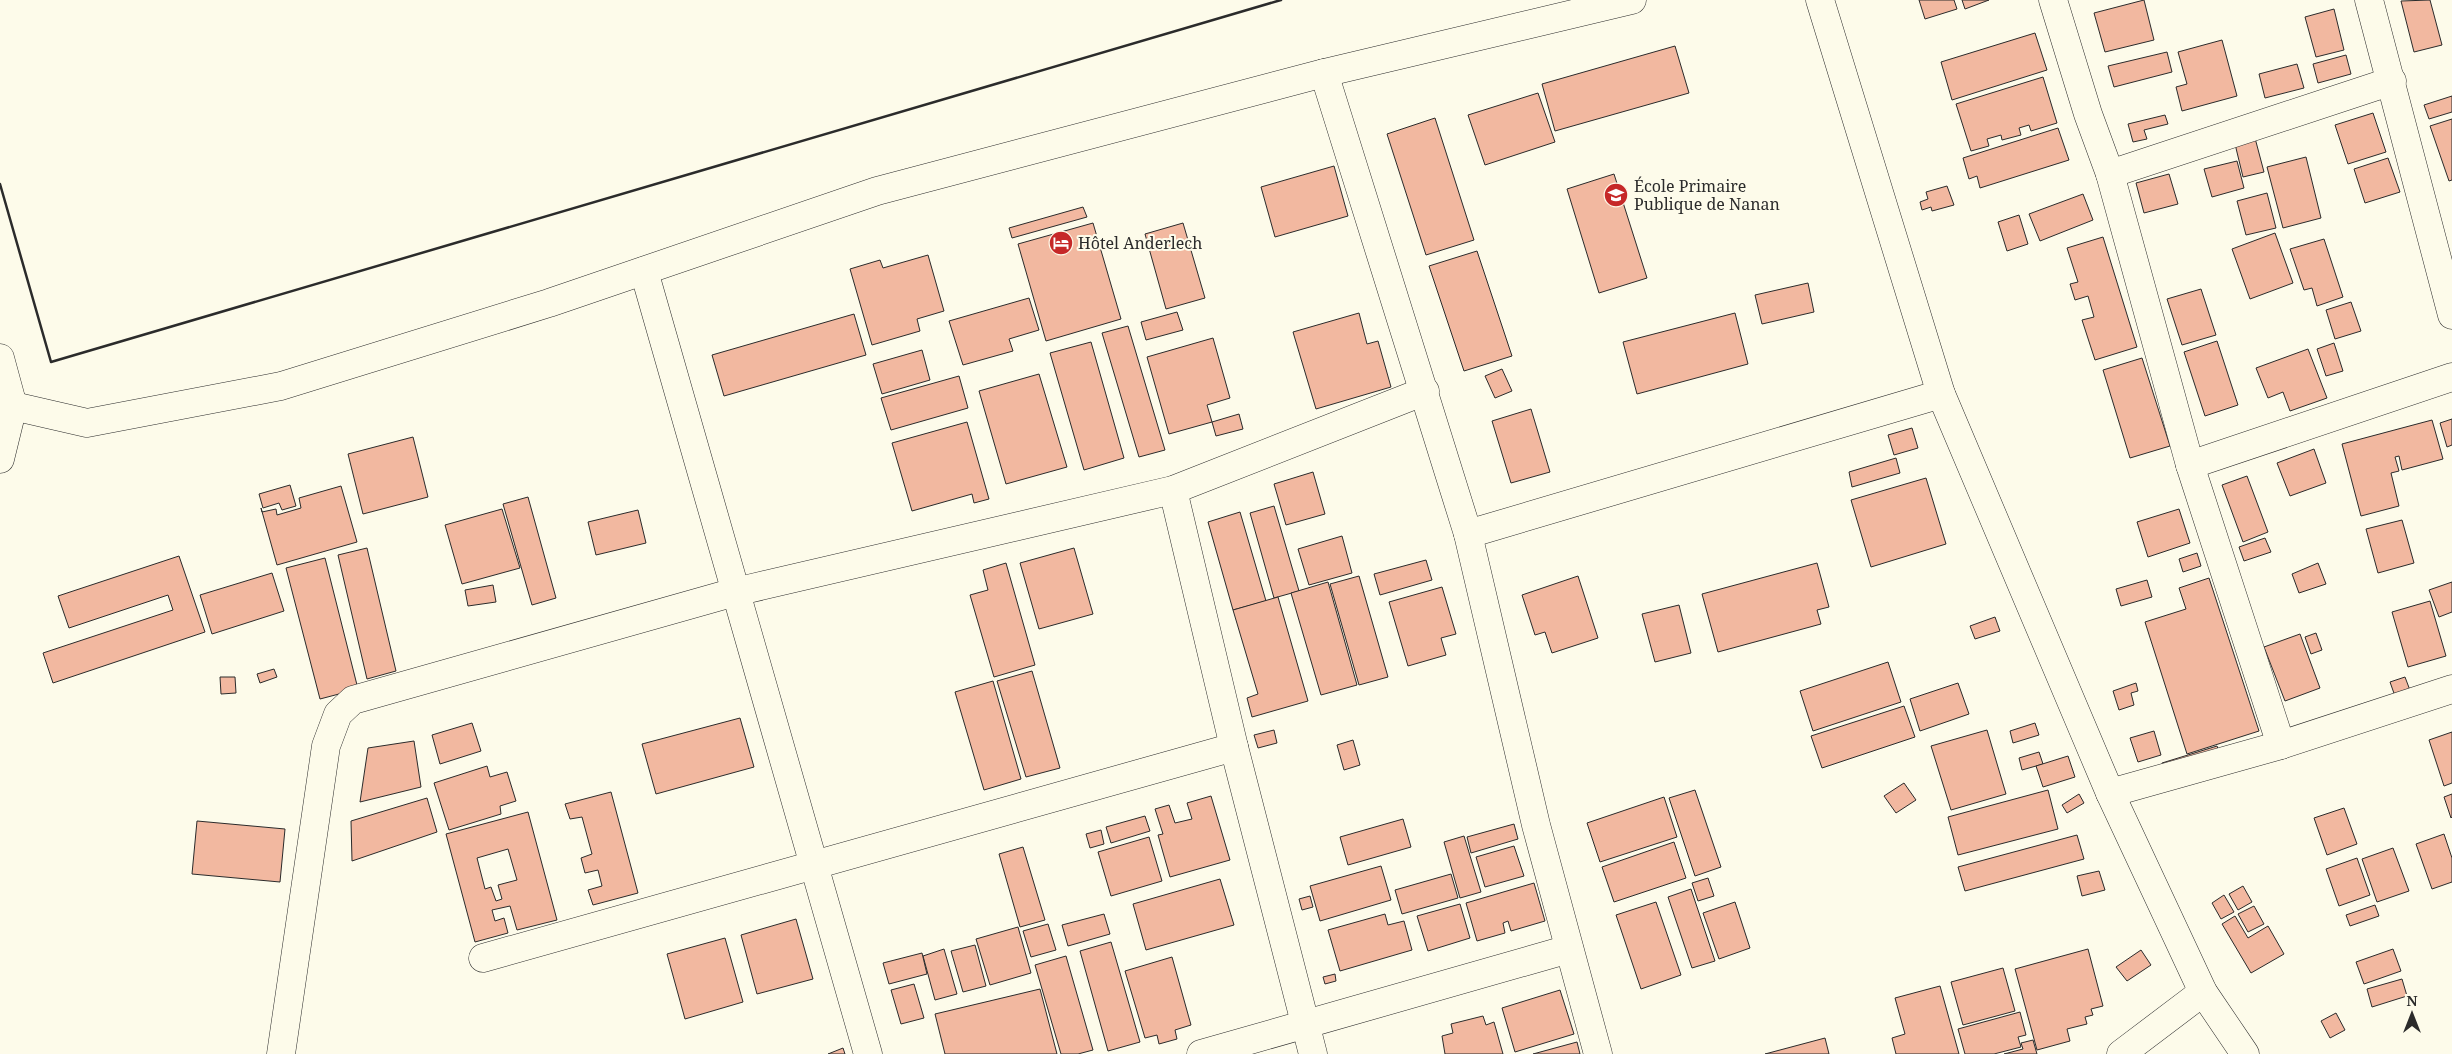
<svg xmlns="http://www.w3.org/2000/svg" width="2452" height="1054" font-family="'Noto Serif',serif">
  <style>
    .building { fill: #f2b8a0; stroke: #2b2b2b; fill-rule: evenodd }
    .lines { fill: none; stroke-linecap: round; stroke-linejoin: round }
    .minor-casing { stroke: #2b2b2b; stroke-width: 29 }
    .minor { stroke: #fdfbea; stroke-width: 28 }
    .wall { stroke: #2b2b2b; stroke-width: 2.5 }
    .labels { text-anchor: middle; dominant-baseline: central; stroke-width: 4; stroke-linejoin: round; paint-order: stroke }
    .poi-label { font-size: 16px; fill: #2b2b2b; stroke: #fdfbea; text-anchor: start }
  </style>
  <rect width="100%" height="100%" fill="#fdfbea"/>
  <g class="building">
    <path d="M1919,0H1954L1957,9L1925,19Z"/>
    <path d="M1962,0H1989L1965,9Z"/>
    <path d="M2144,0L2154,40L2105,52L2094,13Z"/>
    <path d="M2430,0L2442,45L2414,52L2401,1Z"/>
    <path d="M2334,9L2344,50L2316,57L2305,17Z"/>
    <path d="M2035,33L2047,70L1952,100L1941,62Z"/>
    <path d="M2222,40L2237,96L2182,111L2176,87L2187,84L2178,52Z"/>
    <path d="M1675,46L1689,93L1555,131L1542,84Z"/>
    <path d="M2167,52L2172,72L2114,87L2108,66Z"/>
    <path d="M2346,55L2351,74L2318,83L2313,64Z"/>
    <path d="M2297,64L2304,88L2265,98L2259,74Z"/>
    <path d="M2043,77L2057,123L2031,131L2029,125L2019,128L2021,135L2002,140L2001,135L1987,139L1989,146L1971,151L1956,104Z"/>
    <path d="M1538,93L1555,142L1485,165L1468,115Z"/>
    <path d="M2452,96V112L2429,119L2424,105Z"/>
    <path d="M2373,113L2386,152L2348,164L2335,125Z"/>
    <path d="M2165,115L2168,124L2144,130L2147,139L2133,142L2128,124Z"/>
    <path d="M1435,118L1474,240L1426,255L1387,134Z"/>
    <path d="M2452,119V180L2449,181L2430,126Z"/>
    <path d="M2058,128L2069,160L1980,188L1977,176L1969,179L1963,158Z"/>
    <path d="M2255,138L2264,172L2243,177L2235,144Z"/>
    <path d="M2306,157L2321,218L2283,228L2267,167Z"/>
    <path d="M2388,158L2400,192L2365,203L2354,169Z"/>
    <path d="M2237,161L2244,188L2212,197L2204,169Z"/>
    <path d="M1334,166L1348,216L1275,237L1261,187Z"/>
    <path d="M1614,174L1647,278L1599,293L1567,189Z"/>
    <path d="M2169,174L2178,204L2144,213L2136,183Z"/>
    <path d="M1947,186L1954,205L1932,211L1931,207L1922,210L1920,202L1928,199L1926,192Z"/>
    <path d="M2267,193L2276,228L2246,235L2237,201Z"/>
    <path d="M2083,194L2093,220L2040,241L2029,214Z"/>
    <path d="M1083,207L1087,217L1012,238L1009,228Z"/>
    <path d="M2019,215L2028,244L2007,251L1998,222Z"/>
    <path d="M1093,223L1121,319L1046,341L1018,244Z"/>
    <path d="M1183,223L1205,298L1166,309L1145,234Z"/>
    <path d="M2275,233L2293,283L2250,299L2232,249Z"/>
    <path d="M2103,237L2137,347L2095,360L2082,320L2094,317L2088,296L2075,300L2070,284L2078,282L2067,248Z"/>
    <path d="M2324,239L2343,297L2317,306L2312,288L2304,290L2290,249Z"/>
    <path d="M1477,251L1512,356L1464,371L1429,266Z"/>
    <path d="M928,255L944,311L917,319L920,331L872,345L850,269L880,260L883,268Z"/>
    <path d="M1808,283L1814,312L1762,324L1755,295Z"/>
    <path d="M2201,289L2216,335L2182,345L2167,299Z"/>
    <path d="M1029,298L1039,330L1009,339L1013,351L963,365L949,321Z"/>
    <path d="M2351,302L2361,331L2335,339L2326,310Z"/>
    <path d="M1177,312L1183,330L1146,340L1141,322Z"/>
    <path d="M1359,313L1367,344L1378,341L1391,387L1316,409L1293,332Z"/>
    <path d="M1735,313L1748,364L1637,394L1623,342Z"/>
    <path d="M854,314L866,355L724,396L712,355Z"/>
    <path d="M1128,326L1165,450L1139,457L1102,333Z"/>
    <path d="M1213,338L1230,398L1207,405L1212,422L1169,434L1147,357Z"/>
    <path d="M2217,341L2238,405L2205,416L2184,352Z"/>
    <path d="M1091,342L1124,458L1084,470L1050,353Z"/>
    <path d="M2334,343L2343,371L2326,376L2317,349Z"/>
    <path d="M2308,349L2327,398L2290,411L2283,392L2268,398L2256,368Z"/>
    <path d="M922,350L930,380L882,394L873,364Z"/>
    <path d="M2142,358L2170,446L2130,458L2103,370Z"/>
    <path d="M1502,369L1512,391L1495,398L1485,376Z"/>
    <path d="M1039,374L1067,467L1006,484L979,391Z"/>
    <path d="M959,376L968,408L891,430L881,398Z"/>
    <path d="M1531,409L1550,472L1511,483L1492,421Z"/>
    <path d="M1239,414L1243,429L1216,436L1212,422Z"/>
    <path d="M2452,419V445L2447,447L2440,423Z"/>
    <path d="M2432,420L2443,459L2402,470L2399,456L2395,457L2399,471L2391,473L2399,506L2361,516L2342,444Z"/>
    <path d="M967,422L989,499L974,503L972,494L912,511L892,443Z"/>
    <path d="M1912,428L1918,448L1894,455L1888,435Z"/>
    <path d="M413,437L428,497L363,514L348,454Z"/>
    <path d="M2314,449L2326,483L2290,496L2277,463Z"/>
    <path d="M1896,458L1900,473L1852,487L1849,472Z"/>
    <path d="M1313,472L1325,514L1286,525L1274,484Z"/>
    <path d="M2247,476L2268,532L2243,542L2222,485Z"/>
    <path d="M1926,478L1946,544L1871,567L1851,500Z"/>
    <path d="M290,485L296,506L282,510L279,503L263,508L259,494Z"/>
    <path d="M341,486L357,542L277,565L261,508L262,512L276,509L277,515L301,508L299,498Z"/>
    <path d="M528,497L556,598L532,605L503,504Z"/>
    <path d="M1274,506L1299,591L1274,598L1250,513Z"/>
    <path d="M502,509L520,568L462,584L445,525Z"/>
    <path d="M2179,509L2190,543L2148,557L2137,522Z"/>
    <path d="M638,510L646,543L596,555L588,522Z"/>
    <path d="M1240,512L1266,601L1233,610L1208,522Z"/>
    <path d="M2402,520L2414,563L2378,573L2366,529Z"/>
    <path d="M1342,536L1352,573L1309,585L1298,549Z"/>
    <path d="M2265,538L2271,552L2244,561L2239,547Z"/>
    <path d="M367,548L396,671L367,679L338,555Z"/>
    <path d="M1074,548L1093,614L1039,629L1020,563Z"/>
    <path d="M2197,553L2201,566L2183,572L2179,559Z"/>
    <path d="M179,556L205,632L53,683L43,653L173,610L168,595L69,628L58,596Z"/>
    <path d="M325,558L358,689L320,699L286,568Z"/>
    <path d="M1426,560L1432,580L1380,595L1374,574Z"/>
    <path d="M1006,563L1035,665L994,677L970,595L988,590L983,570Z"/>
    <path d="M1817,563L1829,607L1817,610L1821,624L1718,652L1702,594Z"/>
    <path d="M2318,563L2326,584L2299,593L2292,574Z"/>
    <path d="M272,573L284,611L212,634L200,595Z"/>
    <path d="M1359,576L1388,677L1359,685L1330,584Z"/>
    <path d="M1578,576L1598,638L1552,653L1545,632L1535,635L1522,595Z"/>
    <path d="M2209,578L2259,731L2187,754L2145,622L2186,609L2179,588Z"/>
    <path d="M2147,580L2152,597L2121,606L2116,589Z"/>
    <path d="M1328,582L1357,685L1321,695L1291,593Z"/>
    <path d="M2452,582V612L2439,617L2429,590Z"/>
    <path d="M493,585L496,602L468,606L465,590Z"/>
    <path d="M1442,587L1456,634L1441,638L1446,655L1408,666L1389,602Z"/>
    <path d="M1278,597L1308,701L1252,717L1247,698L1258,694L1233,610Z"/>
    <path d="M2430,601L2446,656L2408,667L2392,612Z"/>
    <path d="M1679,605L1691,653L1655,662L1642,614Z"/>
    <path d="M1995,617L2000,631L1975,639L1970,626Z"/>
    <path d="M2316,633L2322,650L2311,654L2305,637Z"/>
    <path d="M2300,634L2320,688L2285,701L2264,647Z"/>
    <path d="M1888,662L1901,702L1813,731L1800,691Z"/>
    <path d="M274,669L277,677L260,683L257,674Z"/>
    <path d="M1032,671L1060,768L1026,777L997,681Z"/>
    <path d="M220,677H235L236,693L221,694Z"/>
    <path d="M2405,677L2411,693L2396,699L2390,682Z"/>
    <path d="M993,681L1021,779L984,790L955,692Z"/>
    <path d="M1958,683L1969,714L1920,731L1910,699Z"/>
    <path d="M2136,683L2138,691L2131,693L2134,705L2119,710L2113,691Z"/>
    <path d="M1904,706L1915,737L1822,768L1811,736Z"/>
    <path d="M740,718L754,767L656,794L642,744Z"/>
    <path d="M472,723L481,751L440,764L432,735Z"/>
    <path d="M2035,723L2039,735L2013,743L2010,731Z"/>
    <path d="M1274,730L1277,743L1258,748L1254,735Z"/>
    <path d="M1987,730L2006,794L1951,810L1931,746Z"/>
    <path d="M2154,731L2161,755L2138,762L2130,738Z"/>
    <path d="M2452,732V783L2444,786L2429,740Z"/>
    <path d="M1353,740L1360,765L1344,770L1337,745Z"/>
    <path d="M414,741L421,787L360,802L368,748Z"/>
    <path d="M2217,746L2219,752L2164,769L2162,763Z"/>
    <path d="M2039,752L2043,764L2022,770L2019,758Z"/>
    <path d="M2068,756L2075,777L2043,787L2036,766Z"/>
    <path d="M487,766L490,777L507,772L516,801L500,806L501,814L449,830L434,783Z"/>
    <path d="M1904,783L1916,800L1896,813L1884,796Z"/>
    <path d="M1695,790L1721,867L1695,876L1669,798Z"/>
    <path d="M2048,790L2058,829L1958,855L1948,817Z"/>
    <path d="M611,792L638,893L593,905L588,890L602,886L598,870L585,873L581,858L592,854L582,817L570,819L565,804Z"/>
    <path d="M2079,794L2084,803L2067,813L2062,805Z"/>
    <path d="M2452,794V817L2451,818L2444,797Z"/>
    <path d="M1211,796L1230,860L1170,877L1158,835L1163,834L1155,809L1169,805L1175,823L1192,819L1187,803Z"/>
    <path d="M1664,797L1677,837L1600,862L1587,823Z"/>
    <path d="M427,798L437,832L352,861L351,821Z"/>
    <path d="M2344,808L2357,844L2327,855L2314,818Z"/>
    <path d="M528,812L557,920L517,930L510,906L492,910L495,921L504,918L508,933L475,942L446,834ZM508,849L517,880L498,885L502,899L496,901L491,887L485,889L477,858Z"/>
    <path d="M1145,816L1150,831L1111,843L1106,827Z"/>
    <path d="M1403,819L1411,847L1348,865L1340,837Z"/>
    <path d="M197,821L285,829L280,882L192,874Z"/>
    <path d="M1514,824L1518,839L1471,853L1467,837Z"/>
    <path d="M1101,830L1104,844L1090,848L1086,834Z"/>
    <path d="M2444,834L2452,858V882L2432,889L2416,844Z"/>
    <path d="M2077,835L2084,859L1965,891L1958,867Z"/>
    <path d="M1464,836L1481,892L1460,898L1444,842Z"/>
    <path d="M1149,837L1162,881L1111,896L1098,852Z"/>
    <path d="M1674,842L1686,878L1614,902L1602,867Z"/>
    <path d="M1514,846L1524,876L1485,887L1476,857Z"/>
    <path d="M1023,847L1045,920L1020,927L999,854Z"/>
    <path d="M2393,848L2409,891L2377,902L2362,859Z"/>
    <path d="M2357,858L2370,895L2339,906L2326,869Z"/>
    <path d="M1381,866L1391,900L1320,921L1310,886Z"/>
    <path d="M2099,871L2105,890L2082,896L2077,876Z"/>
    <path d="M1451,874L1458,898L1402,914L1395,890Z"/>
    <path d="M1708,878L1714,896L1698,901L1692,883Z"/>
    <path d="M1220,879L1234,925L1146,950L1133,904Z"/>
    <path d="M1534,883L1545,921L1511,931L1508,921L1503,923L1505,933L1477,941L1466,903Z"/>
    <path d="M2243,886L2252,902L2238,910L2229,894Z"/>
    <path d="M1691,889L1715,961L1692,968L1668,897Z"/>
    <path d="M2224,895L2234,912L2221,919L2212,903Z"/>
    <path d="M1310,896L1313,907L1302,910L1299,899Z"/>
    <path d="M1656,902L1681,975L1641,989L1616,915Z"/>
    <path d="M1735,902L1750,948L1719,959L1703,913Z"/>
    <path d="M1460,904L1470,938L1428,951L1417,916Z"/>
    <path d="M2375,905L2379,916L2350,926L2346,915Z"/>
    <path d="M2254,906L2264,924L2248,932L2238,914Z"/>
    <path d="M1104,914L1110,934L1068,946L1062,925Z"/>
    <path d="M1385,914L1388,925L1404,921L1412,950L1340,971L1328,930Z"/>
    <path d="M2235,916L2248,938L2268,926L2284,954L2251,973L2222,924Z"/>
    <path d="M796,919L813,979L757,994L741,935Z"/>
    <path d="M1048,924L1056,950L1031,957L1023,931Z"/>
    <path d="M1018,927L1031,973L990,985L976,939Z"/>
    <path d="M725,938L743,1002L685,1019L667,954Z"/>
    <path d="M1111,942L1140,1042L1108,1051L1080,951Z"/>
    <path d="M975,945L986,986L963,992L951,951Z"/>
    <path d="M944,949L957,994L935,1000L923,956Z"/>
    <path d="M2088,949L2103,1006L2091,1009L2093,1015L2085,1017L2087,1024L2067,1029L2070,1041L2037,1050L2015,969Z"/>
    <path d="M2393,949L2401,971L2364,984L2356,962Z"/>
    <path d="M2141,950L2151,965L2127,981L2116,967Z"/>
    <path d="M922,953L927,974L889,984L883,963Z"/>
    <path d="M1066,956L1093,1050L1078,1054H1061L1035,965Z"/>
    <path d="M1172,957L1191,1025L1175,1030L1177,1039L1159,1044L1157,1035L1145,1038L1125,971Z"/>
    <path d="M2003,968L2015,1011L1963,1025L1951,982Z"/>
    <path d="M1335,974L1336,981L1325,984L1323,977Z"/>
    <path d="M2402,979L2407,996L2372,1007L2367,989Z"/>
    <path d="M914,984L924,1018L901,1024L891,990Z"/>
    <path d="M1940,986L1959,1054H1896L1892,1038L1905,1034L1895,998Z"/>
    <path d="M1040,989L1057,1054H945L935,1014Z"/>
    <path d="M1560,990L1574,1034L1515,1052L1502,1008Z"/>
    <path d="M2020,1012L2026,1035L2018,1037L2021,1047L1994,1054H1965L1958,1029Z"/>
    <path d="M2336,1013L2345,1030L2330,1038L2321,1021Z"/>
    <path d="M1483,1016L1486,1025L1494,1022L1503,1054H1445L1442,1036L1453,1033L1451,1024Z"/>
    <path d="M1825,1038L1829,1054H1765Z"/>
    <path d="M2033,1040L2037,1054H2004L2023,1049L2021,1043Z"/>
    <path d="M1577,1042L1580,1054H1533Z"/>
    <path d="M843,1048L845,1054H828Z"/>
  </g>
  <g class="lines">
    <g class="minor-casing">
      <g id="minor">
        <path d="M1820,0L1941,394L2110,793L2203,992L2245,1054"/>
        <path d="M2053,0L2088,114L2110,174L2190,465L2281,745"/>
        <path d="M2369,0L2452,315"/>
        <path d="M1324,73L1468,534L1536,825L1598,1054"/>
        <path d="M2110,174L2392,81"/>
        <path d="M644,271L868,1054"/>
        <path d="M0,358L13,406L0,459"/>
        <path d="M0,410L13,406L87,423L281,386L549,303L877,191L1324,73L1632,0"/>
        <path d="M2190,465L2452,377"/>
        <path d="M1173,490L1234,747L1313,1054"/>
        <path d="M1468,534L1941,394"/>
        <path d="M2110,793L2281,745L2452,689"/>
        <path d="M483,958L1234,747"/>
        <path d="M281,1054L326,746L338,714L353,700L735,592L1173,490L1425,391"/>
        <path d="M1201,1054L1569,949"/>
        <path d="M2121,1054L2203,992"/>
      </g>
    </g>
    <use href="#minor" class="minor"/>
    <path class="wall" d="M0,184L51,362L1281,0"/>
  </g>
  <defs>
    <g id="school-disc" transform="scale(1.25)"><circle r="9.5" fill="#c62828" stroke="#fdfbea"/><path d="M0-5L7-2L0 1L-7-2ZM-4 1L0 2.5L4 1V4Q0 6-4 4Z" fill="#fff"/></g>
    <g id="hotel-disc" transform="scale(1.25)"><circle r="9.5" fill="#c62828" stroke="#fdfbea"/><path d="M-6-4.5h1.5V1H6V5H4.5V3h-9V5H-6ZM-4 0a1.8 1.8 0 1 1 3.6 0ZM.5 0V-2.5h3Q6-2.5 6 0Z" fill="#fff"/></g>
  </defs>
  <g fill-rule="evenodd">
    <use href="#school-disc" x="1616" y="195"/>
    <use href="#hotel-disc" x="1061" y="243"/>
  </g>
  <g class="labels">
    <g class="poi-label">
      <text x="1634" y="186">École Primaire<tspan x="1634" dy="18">Publique de Nanan</tspan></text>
      <text x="1078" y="243">Hôtel Anderlech</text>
    </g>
  </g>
  <g transform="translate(2412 1014)" stroke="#fdfbea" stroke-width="4" paint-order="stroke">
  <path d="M0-4L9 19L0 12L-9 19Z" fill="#2b2b2b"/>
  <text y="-8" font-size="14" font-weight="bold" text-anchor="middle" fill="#2b2b2b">N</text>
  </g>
</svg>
